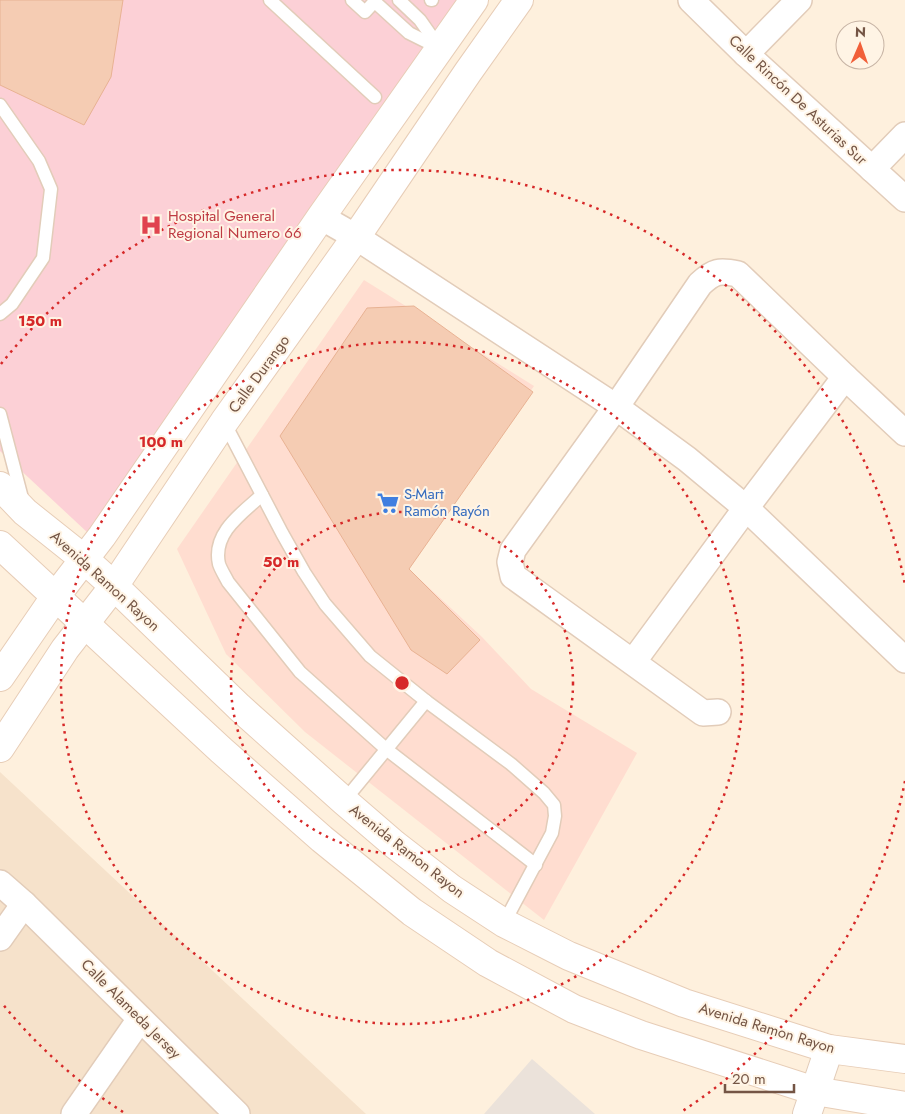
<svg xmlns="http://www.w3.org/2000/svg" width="905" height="1114" font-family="Jost,sans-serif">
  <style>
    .residential { fill: #f6e2cb }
    .commercial { fill: #ffddd0 }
    .industrial { fill: #ebe2da }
    .medical { fill: #fcd0d6 }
    .building { fill: #f5ccb3; stroke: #e8b293 }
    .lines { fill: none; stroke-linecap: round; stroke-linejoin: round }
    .service-casing { stroke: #e2ccb9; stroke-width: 15 }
    .minor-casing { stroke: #e2ccb9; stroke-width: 28 }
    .tertiary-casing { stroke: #e2ccb9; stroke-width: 30 }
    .secondary-casing { stroke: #e7cdb7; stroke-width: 30 }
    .service { stroke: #fff; stroke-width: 12 }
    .minor { stroke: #fff; stroke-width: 25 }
    .tertiary { stroke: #fff; stroke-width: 28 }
    .secondary { stroke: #fff; stroke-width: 28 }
    .ring { fill: none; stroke: #d62828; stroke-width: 2.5; stroke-dasharray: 2.5 5 }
    .labels { text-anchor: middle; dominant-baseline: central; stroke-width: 4; stroke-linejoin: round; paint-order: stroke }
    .street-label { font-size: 15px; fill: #745545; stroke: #fff4e5 }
    .health-label { font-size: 15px; fill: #be3a42; stroke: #fff4e5; text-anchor: start }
    .shop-label { font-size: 15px; fill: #366cbe; stroke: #fff4e5; text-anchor: start }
    .centre { fill: #d62828; stroke: #fff4e5; stroke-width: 2.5 }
    .ring-label { font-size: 15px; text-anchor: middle; font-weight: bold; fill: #d62828; stroke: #fff4e5; stroke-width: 4; stroke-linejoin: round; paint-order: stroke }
  </style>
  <rect width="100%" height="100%" fill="#fef0dd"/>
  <path class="residential" d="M0,772L366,1114H0Z"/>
  <path class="commercial" d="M364,280L534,386L409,569L482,637L531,689L637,753L544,920L305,732L226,654L177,549Z"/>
  <path class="industrial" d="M532,1059L595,1114H484Z"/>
  <path class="medical" d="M0,0H459L88,533L0,451Z"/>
  <g class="building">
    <path d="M0,0H123L111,77L84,125L0,85Z"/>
    <path d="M414,306L533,392L409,569L480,640L447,674L411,650L280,436L367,308Z"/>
  </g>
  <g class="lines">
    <g class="service-casing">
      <g id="service">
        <path d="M270,0L375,97"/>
        <path d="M352,0L365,12L376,0"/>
        <path d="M399,0L420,20L439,47"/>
        <path d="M431,0H432"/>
        <path d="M375,2L409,33L441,49"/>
        <path d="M0,105L39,161L51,189L43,258L12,304L0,314"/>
        <path d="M0,414L23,502"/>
        <path d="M224,422L282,533L304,572L325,604L370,656L426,701L511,764L544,793L554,805L555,816L552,833L504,923"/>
        <path d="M262,495C242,513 212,533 219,564C221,570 225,576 228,582L300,672L386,749L536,865"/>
        <path d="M344,801L426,701"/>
      </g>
    </g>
    <g class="minor-casing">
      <g id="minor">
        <path d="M691,0L746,54L905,199"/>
        <path d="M746,54L799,0"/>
        <path d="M872,169L905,135"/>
        <path d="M321,217L356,237L616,407L687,459L746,508L905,660"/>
        <path d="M633,662L746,508L845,377"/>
        <path d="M718,712L703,713L513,576L510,562L513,550L616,407L700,284C714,271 719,270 738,274L845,377L905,433"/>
        <path d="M0,883L24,904L237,1114"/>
        <path d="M0,938L24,904"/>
        <path d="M74,1114L140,1019"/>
      </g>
    </g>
    <g class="tertiary-casing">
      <path id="tertiary" d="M807,1114L829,1049"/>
    </g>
    <g class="secondary-casing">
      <g id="secondary">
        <path d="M0,486L25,512L84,559L114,586L239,707L344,801L394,844L452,889L504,923L569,956L684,1003L829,1049L905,1059"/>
        <path d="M0,545L221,750L322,839L412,912L488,963L574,1009L641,1035L815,1091L905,1106"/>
        <path d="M0,677L55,597L102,536L321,217L474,0"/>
        <path d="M0,748L65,649L114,586L224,422L356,237L468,72L519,0"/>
      </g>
    </g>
    <use href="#service" class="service"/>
    <use href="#minor" class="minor"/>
    <use href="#tertiary" class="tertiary"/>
    <use href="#secondary" class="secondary"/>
  </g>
  <g class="ring">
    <circle cx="402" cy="683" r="171"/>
    <circle cx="402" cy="683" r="341"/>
    <path d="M905 781A512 512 0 0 1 681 1112M123 1112A512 512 0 0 1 1 1002M1 364A512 512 0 0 1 905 585"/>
  </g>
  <defs>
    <g id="hospital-bare" transform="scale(1.725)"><path d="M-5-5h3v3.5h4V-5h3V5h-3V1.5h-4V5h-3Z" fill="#e0444e" stroke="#fff4e5" stroke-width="2.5" paint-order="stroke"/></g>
    <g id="supermarket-bare" transform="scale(1.725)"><path d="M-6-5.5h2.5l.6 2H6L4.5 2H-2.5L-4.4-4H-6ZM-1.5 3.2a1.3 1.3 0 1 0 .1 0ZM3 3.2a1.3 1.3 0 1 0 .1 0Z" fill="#3f7fe0" stroke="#fff4e5" stroke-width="2.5" paint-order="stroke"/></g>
  </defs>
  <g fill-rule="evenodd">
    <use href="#hospital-bare" x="151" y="225"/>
    <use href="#supermarket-bare" x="388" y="503"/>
  </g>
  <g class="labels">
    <g class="street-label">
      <text transform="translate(798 100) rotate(43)">Calle Rincón De Asturias Sur</text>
      <text transform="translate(259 374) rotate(-54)">Calle Durango</text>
      <text transform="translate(105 581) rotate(42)">Avenida Ramon Rayon</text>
      <text transform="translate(407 851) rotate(38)">Avenida Ramon Rayon</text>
      <text transform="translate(131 1009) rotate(45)">Calle Alameda Jersey</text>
      <text transform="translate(767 1028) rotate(17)">Avenida Ramon Rayon</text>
    </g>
    <g class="health-label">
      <text x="168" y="216">Hospital General<tspan x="168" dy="17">Regional Numero 66</tspan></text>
    </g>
    <g class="shop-label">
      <text x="404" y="494">S-Mart<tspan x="404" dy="17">Ramón Rayón</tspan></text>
    </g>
  </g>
  <circle cx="402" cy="683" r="8" class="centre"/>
  <g class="ring-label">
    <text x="40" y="326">150 m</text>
    <text x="161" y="447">100 m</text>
    <text x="281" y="567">50 m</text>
  </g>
  <g transform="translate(860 45) rotate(2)"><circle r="24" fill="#fff4e5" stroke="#c7b4a5"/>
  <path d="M0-4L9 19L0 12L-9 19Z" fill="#f15f39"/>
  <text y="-8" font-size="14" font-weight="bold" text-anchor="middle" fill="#745545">N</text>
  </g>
  <path d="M725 1084v8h69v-8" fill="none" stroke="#745545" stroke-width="2.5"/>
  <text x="732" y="1084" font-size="15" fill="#745545" stroke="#fff4e5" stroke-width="4" paint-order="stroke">20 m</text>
</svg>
